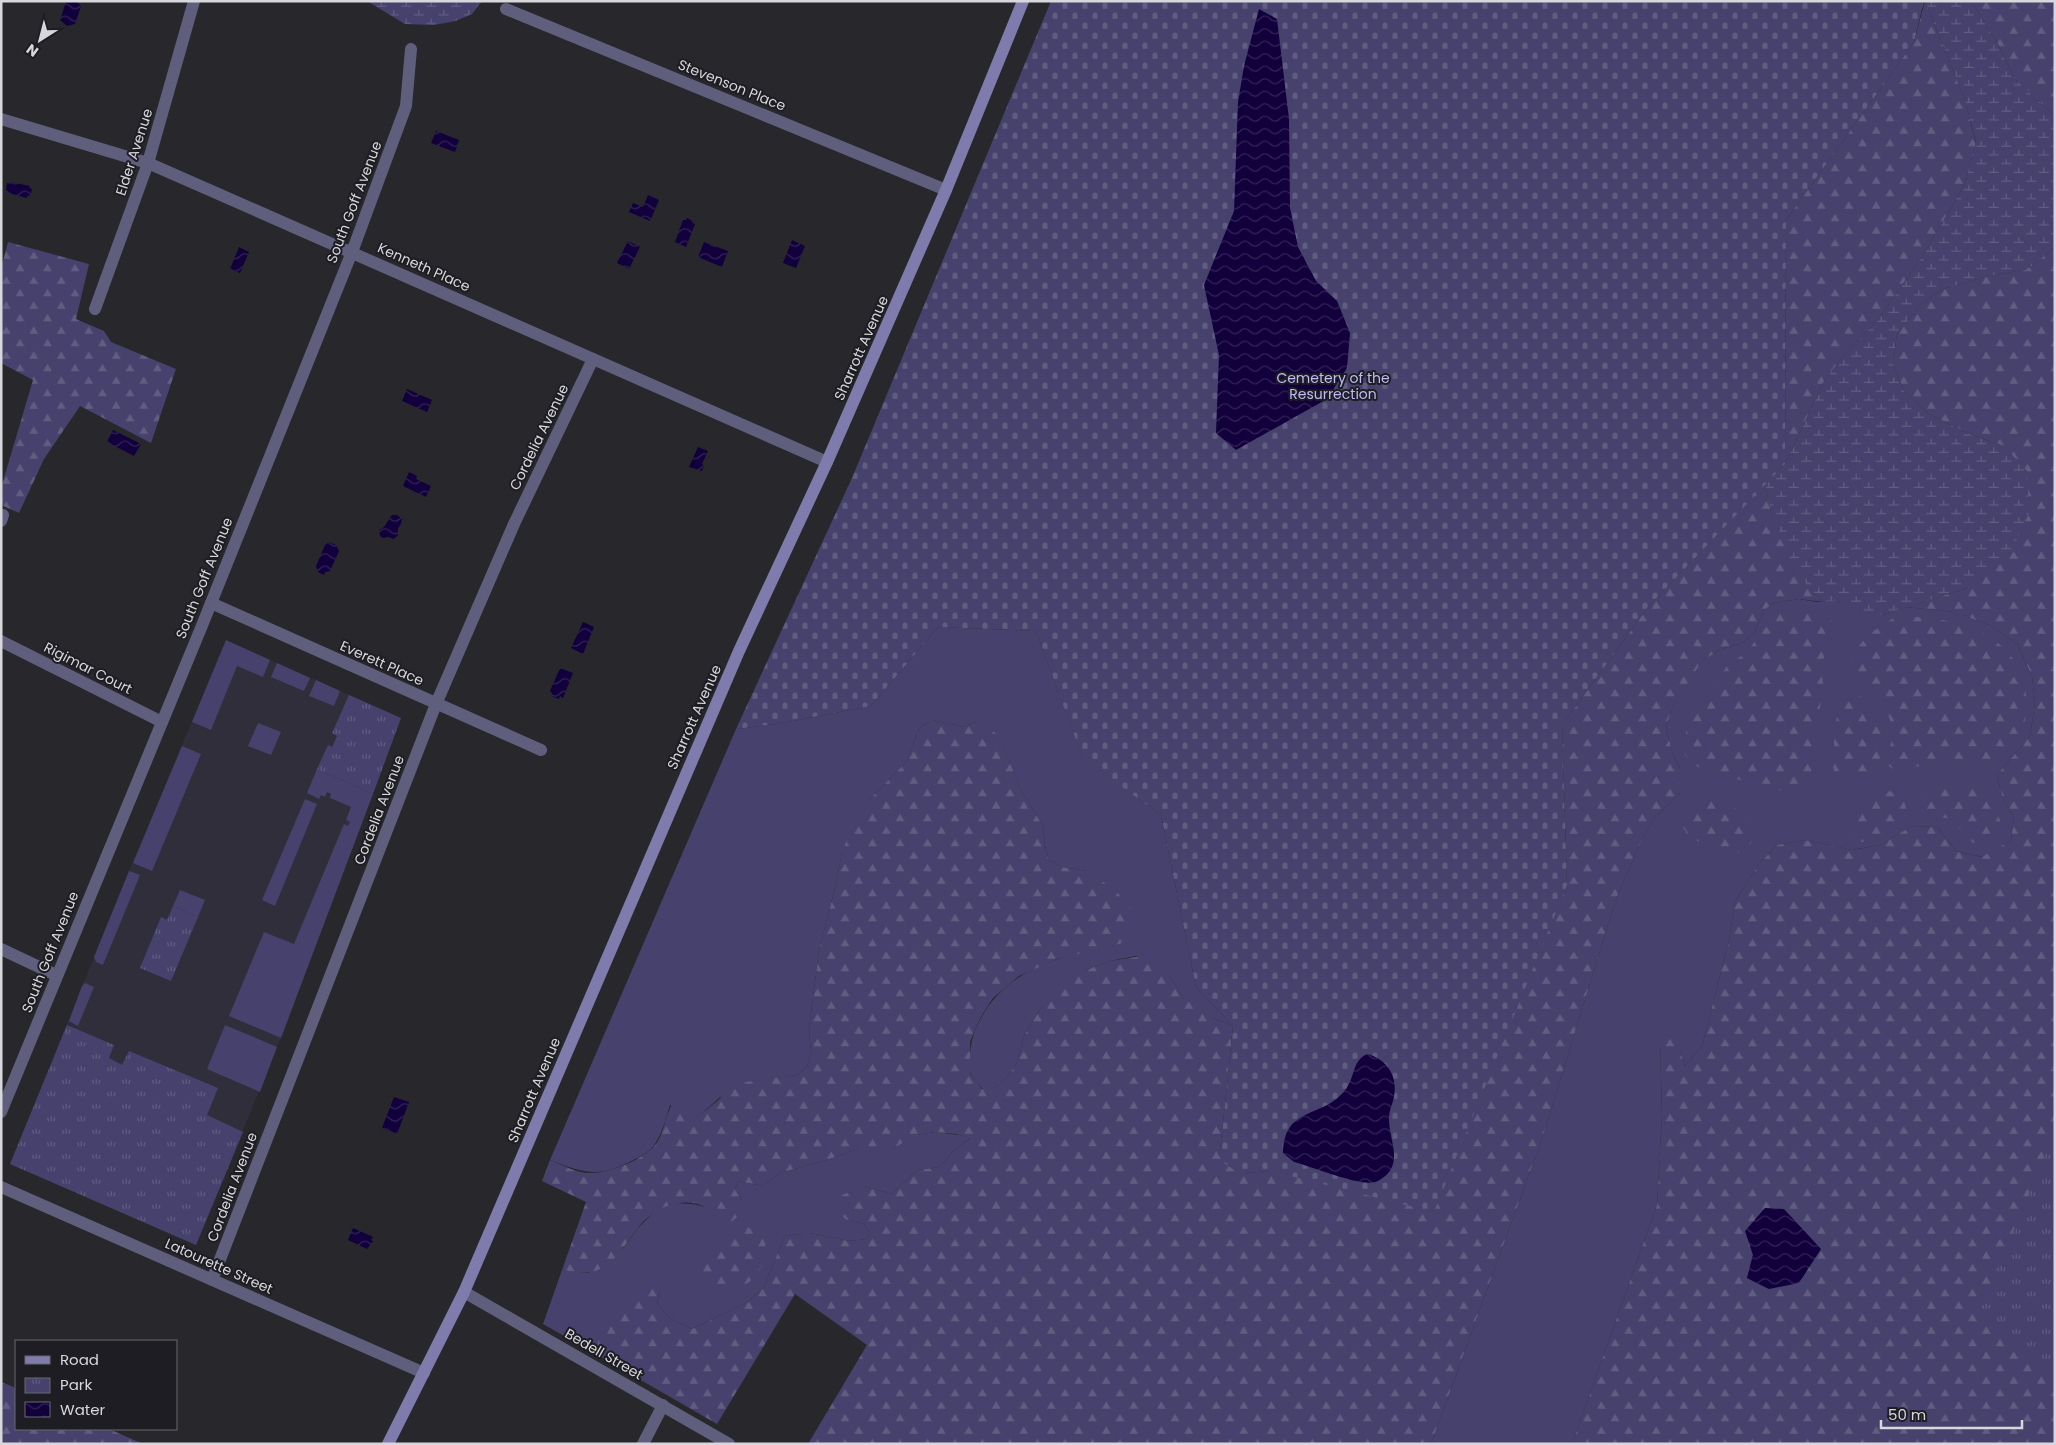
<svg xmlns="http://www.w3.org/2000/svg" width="2056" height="1445" font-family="Poppins,sans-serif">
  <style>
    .built { fill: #2f2e3a }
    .grass { fill: #46426d }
    .forest { fill: url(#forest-firs); fill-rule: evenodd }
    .wetland { fill: url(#wetland-marsh) }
    .cemetery { fill: url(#cemetery-stones) }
    .park { fill: url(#park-tufts) }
    .water { fill: url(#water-waves) }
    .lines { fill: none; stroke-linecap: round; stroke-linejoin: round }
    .street { stroke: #605e7d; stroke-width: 12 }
    .secondary { stroke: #7f7cad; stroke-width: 12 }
    .labels { text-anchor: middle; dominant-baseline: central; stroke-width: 4; stroke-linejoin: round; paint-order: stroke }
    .street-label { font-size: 14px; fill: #d8d8dc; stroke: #1e1d23 }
    .park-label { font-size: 14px; fill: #bfbcf7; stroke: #1e1d23 }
  </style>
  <defs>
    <pattern id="forest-firs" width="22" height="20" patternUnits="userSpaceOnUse" patternTransform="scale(1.25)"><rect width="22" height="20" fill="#46426d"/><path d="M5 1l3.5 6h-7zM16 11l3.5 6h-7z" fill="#605d81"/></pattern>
    <pattern id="wetland-marsh" width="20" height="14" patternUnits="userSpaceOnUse" patternTransform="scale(1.25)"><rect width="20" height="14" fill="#46426d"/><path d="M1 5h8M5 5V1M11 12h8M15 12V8" fill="none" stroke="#605d81"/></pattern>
    <pattern id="cemetery-stones" width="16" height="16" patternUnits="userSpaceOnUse" patternTransform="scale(1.25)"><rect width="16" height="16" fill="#46426d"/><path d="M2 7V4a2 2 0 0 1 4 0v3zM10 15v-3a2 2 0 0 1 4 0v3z" fill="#605d81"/></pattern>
    <pattern id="park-tufts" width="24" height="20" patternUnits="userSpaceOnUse" patternTransform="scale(1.25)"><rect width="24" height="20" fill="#46426d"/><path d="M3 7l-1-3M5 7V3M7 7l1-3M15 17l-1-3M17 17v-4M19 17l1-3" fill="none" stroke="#605d81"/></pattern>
    <pattern id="water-waves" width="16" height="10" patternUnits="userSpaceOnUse" patternTransform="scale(1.25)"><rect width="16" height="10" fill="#11003b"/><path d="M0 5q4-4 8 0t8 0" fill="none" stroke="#332457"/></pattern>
  </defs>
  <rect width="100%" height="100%" fill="#27272c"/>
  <path class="built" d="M226,640L401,718L281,1038L196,1245L10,1164L129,871Z"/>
  <g class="grass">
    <path d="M1799,599L1817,602L1837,601L1846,606L1881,615L1906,607L1955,612L1989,625L2017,644L2032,676L2035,703L2030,736L1997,775L2002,796L2014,817L2011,840L1983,857L1956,851L1937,827L1912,826L1880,845L1852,850L1805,840L1777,845L1759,864L1735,901L1729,940L1702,1046L1685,1066L1680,1051L1660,1043L1662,1114L1657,1205L1572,1444H1431L1543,1136L1616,899L1640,844L1653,820L1680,793V769L1672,751L1666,727L1674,704L1688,681L1702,661L1722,649L1742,643L1755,632L1763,611L1774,603Z"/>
    <path d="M938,627L1036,631L1083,758L1161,815L1196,987L1233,1026L1213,1018L1197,1009L1183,998L1171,977L1136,956L1110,961L1086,970L1040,1009L1024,1036L1018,1061L1008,1076L993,1089H983C979,1085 974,1079 971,1074C967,1066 971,1042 974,1033C999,969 1059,956 1120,944L1088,871L1062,867L1049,860L1045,846L1043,826L1021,790L1001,741L978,721L964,727L932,720L919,728L907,761L870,799L842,853L834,892L819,950L809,1029L811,1052L807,1067L797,1075L766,1080L719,1098L700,1115L687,1117L670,1105C666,1118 663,1131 656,1142C653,1149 642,1156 635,1159C601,1178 585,1174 550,1160L736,729L777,724L871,706Z"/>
    <path d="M226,640L270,660L263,677L237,666L211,730L192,722Z"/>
    <path d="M277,663L310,678L304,691L271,677Z"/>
    <path d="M316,680L340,691L334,706L309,696Z"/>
    <path d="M258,723L281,732L271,755L248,746Z"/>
    <path d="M182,746L201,754L152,871L133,863Z"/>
    <path d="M317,769L373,794L281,1038L229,1016L264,932L294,944L344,824L348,826L350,822L346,820L351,807L330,798L331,794L327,792L325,797L321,795L319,799L307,793Z"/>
    <path d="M305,799L317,804L275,906L262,900Z"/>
    <path d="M129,871L140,875L103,965L96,962L94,957Z"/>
    <path d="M180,890L205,900L198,917L173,906Z"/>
    <path d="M85,983L94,987L78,1026L69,1021L82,986Z"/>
    <path d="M225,1025L277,1047L260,1092L207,1069Z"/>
    <path d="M936,1132L972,1137L953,1151L940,1167L917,1170L892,1194L864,1186L847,1220L864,1224L870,1232L867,1239L849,1241L810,1233L785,1236L763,1288L748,1302L692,1329L669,1318L657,1303L660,1289L598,1347L601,1357L543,1324L562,1270L588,1273L622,1250L638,1228L656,1210L675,1203L692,1204L706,1207L743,1201L735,1190L738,1181L763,1186L780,1173L827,1160L858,1149H893L914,1135Z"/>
  </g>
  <g class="forest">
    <path d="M1925,1L1964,97L1976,143L1965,184L1923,255L1877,321L1843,356L1823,383L1785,464L1786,220L1914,42Z"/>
    <path d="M1971,1H2055V116L2014,78L1999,46Z"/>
    <path d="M8,242L89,264L76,319L104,331L111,342L176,369L151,443L80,406L44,459L19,513L1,505V488L33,380L1,363V268Z"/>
    <path d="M2055,247V1444H1572L1657,1205L1662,1114L1660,1043L1672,1038L1680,1051L1685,1066L1702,1046L1729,940L1735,901L1759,864L1777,845L1805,840L1853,850L1880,845L1912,826L1937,827L1956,851L1982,857L2011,840L2014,817L2002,796L1997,775L2030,736L2035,703L2032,676L2017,644L1989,625L1954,612L1906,607L1968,588L2004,446L1969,434L1929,414L1904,391L1893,364L1897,334L1920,305L1943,289L1985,277L2028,269ZM1753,1255L1769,1289L1747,1278Z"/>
    <path d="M1765,484L1771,512L1814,593L1824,602L1799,599L1774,603L1763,611L1755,632L1742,643L1722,649L1702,661L1674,704L1666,727L1672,751L1680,769V793L1653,820L1640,844L1616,899L1543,1136L1431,1444H808L867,1345L795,1294L717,1424L601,1357L598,1347V1336L637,1288L652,1282L660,1289L657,1303L669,1318L692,1329L748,1302L763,1288L785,1236L810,1233L849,1241L867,1239L870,1232L864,1224L847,1220L835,1211L842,1195L864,1186L892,1194L917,1170L940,1167L953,1151L971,1138L955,1134L936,1132L915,1135L893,1149H858L827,1160L780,1173L763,1186L738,1181L735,1190L743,1201L741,1214L731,1222H722C717,1218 711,1210 705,1207C680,1195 652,1209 637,1229C626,1243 617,1261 600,1269C588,1275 575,1272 562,1270L586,1202L542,1181L550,1160C563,1165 576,1173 590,1173C610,1173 643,1160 656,1144C666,1130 664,1112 678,1096L686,1102L687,1116L700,1115L739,1083L797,1075L807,1067L811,1052L809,1029L819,950L834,892L842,853L853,822L870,799L907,761L919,728L932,720L964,727L978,721L989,726L1001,740L1021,790L1043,826L1045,846L1049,860L1062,867L1088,871L1116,891L1131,909L1132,929L1120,944L1057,959L1019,976L993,998L980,1018L970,1042V1073L982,1089H993L1008,1076L1018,1061L1024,1036L1040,1009L1057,990L1086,970L1110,961L1149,955L1171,977L1183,998L1213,1018L1233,1026L1220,1151L1247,1173L1271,1171L1567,885L1562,725L1648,607Z"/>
    <path d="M1792,610L1810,612L1829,617L1838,630L1825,654L1821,667L1823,683L1817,732L1812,755L1813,772L1806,784L1793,789L1774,791L1696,766L1685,755L1683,743L1687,729L1697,711L1727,666L1747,652L1770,621L1777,613Z"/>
    <path d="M1896,617C1956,615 2026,634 2027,705C2027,719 2020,745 2009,754C1993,768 1969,761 1950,762C1943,762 1935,765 1928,766C1916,767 1905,767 1893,769L1887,765C1888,753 1893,741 1892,730C1891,706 1866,690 1850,676C1848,648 1873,629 1896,617Z"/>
    <path d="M1850,696H1861C1886,724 1884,734 1878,769L1859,779L1835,773L1831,761L1834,749V728L1840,706Z"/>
    <path d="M1948,788L1984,789L1993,803L2001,823C1995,836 1986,841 1973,843L1951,819L1933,816L1920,806L1922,794Z"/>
    <path d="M1890,791L1903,798C1904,801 1906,806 1906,810C1906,830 1874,843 1857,842L1852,836L1857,813L1877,794Z"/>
    <path d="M1701,799C1727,805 1757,807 1751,843L1738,853L1708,846L1689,837L1681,824Z"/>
    <path d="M746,1227L761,1231C772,1249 762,1276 743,1286C737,1289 729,1290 723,1292C719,1290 713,1288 709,1285C693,1270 708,1245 724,1235C730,1231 739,1229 746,1227Z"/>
    <path d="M1,1382L16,1388V1429H109L143,1444H1Z"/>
  </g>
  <g class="wetland">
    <path d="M367,1H482L472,14L456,21L434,25L405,24Z"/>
    <path d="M1925,1H1971L1999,46L2014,78L2055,116V247L2028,269L1985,277L1943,289L1920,305L1897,334L1893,364L1904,391L1929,414L1969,434L2004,446L2027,471L2029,513L2009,557L1968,588L1881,615L1863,617L1837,601L1824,602L1814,593L1797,573L1771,512L1765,484L1785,464L1823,383L1843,356L1877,321L1923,255L1965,184L1976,142L1964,97Z"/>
  </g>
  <path class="cemetery" d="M1051,1H1924L1914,42L1786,220L1785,464L1648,607L1562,725L1567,885L1434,1212L1271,1171L1247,1173L1234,1170L1224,1163L1220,1151L1233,1026L1196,987L1161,815L1083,759L1036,631L938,627L871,706L777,724L736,729L852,478Z"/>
  <g class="park">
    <path d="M349,695L401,718L373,794L317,769L328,745L332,747L337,736L332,733Z"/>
    <path d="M173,906L198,917L171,981L140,968L161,917L167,920Z"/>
    <path d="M67,1025L114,1045L109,1058L122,1065L129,1051L218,1088L207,1115L243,1132L196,1245L10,1164Z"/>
    <path d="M2055,1132V1377L1980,1310Z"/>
  </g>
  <g class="water">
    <path d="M76,1L81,6L75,24L67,26L60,20L66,2Z"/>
    <path d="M1259,9L1277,19L1289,119L1290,208L1298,247L1316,281L1337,301L1350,333L1347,368L1327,399L1236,450L1216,433L1219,355L1204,285L1234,211L1238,102L1244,66Z"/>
    <path d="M436,131L459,140L455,152L431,143Z"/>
    <path d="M11,182L30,186L29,188L32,189L30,196L28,195L27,198L8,193V191L6,190L7,183L10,184Z"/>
    <path d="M648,195L659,200L650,221L629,212L633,203L643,207Z"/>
    <path d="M687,218L693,220L692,223L695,224L686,247L675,242L683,220H686Z"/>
    <path d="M792,240L805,246L796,268L783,263Z"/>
    <path d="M628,241L640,247L629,269L617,263Z"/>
    <path d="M704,242L728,251L722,267L698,257Z"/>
    <path d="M239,247L249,252L240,273L230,269Z"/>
    <path d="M407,389L432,400L427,412L402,401Z"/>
    <path d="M113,430L141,444L134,456L107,442Z"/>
    <path d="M698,447L708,451L702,464L704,466L702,471L689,467Z"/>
    <path d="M409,472L417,476L416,479L431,486L426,497L403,486Z"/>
    <path d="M392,515H397L402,519L401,524L398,528V535L394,539L388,537L383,538L380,536L379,530L384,527Z"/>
    <path d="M329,542L336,545L339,551L330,571L325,572L324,575L318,572L316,566L325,545Z"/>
    <path d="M583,622L594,627L583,654L571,648Z"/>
    <path d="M560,668L573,673L563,698L560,696L559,699L551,696L552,693L550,691Z"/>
    <path d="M1367,1054C1387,1059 1398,1076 1394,1097C1392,1106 1389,1110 1389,1119C1389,1142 1406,1166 1378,1181C1364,1189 1311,1166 1294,1162L1283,1153C1285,1104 1323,1120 1346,1089C1355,1077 1352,1061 1367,1054Z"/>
    <path d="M394,1097L409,1102L397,1134L382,1128Z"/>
    <path d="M1765,1208L1784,1209L1821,1249L1799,1283L1769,1289L1747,1278L1753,1255L1745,1231Z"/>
    <path d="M353,1228L373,1237L371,1240L373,1241L367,1249L348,1240Z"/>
  </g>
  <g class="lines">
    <g class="street">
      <path d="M506,9L946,190"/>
      <path d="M1,119L148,163L827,462"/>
      <path d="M95,309L148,163L194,1"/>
      <path d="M1,521L3,515"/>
      <path d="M211,603L541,750"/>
      <path d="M1,641L162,722"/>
      <path d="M1,949L56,975"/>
      <path d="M1,1112L201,628L352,252L406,106L411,49"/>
      <path d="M1,1187L424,1373"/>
      <path d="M212,1280L436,704L514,524L593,359"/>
      <path d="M464,1292L729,1444"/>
      <path d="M643,1444L663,1405"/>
    </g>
    <path class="secondary" d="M388,1444L464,1292L739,651L827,462L946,190L1023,1"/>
  </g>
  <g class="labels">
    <g class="street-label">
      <text transform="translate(732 85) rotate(22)">Stevenson Place</text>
      <text transform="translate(134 152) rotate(-72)">Elder Avenue</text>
      <text transform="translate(354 202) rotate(-69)">South Goff Avenue</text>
      <text transform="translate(424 267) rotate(24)">Kenneth Place</text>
      <text transform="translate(861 348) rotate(-66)">Sharrott Avenue</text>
      <text transform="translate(539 437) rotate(-64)">Cordelia Avenue</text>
      <text transform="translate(204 578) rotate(-68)">South Goff Avenue</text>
      <text transform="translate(382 663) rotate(24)">Everett Place</text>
      <text transform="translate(88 668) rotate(27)">Rigimar Court</text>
      <text transform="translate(694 717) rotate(-66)">Sharrott Avenue</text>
      <text transform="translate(379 810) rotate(-69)">Cordelia Avenue</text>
      <text transform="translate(50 952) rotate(-68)">South Goff Avenue</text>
      <text transform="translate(534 1090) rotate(-67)">Sharrott Avenue</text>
      <text transform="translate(232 1187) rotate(-69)">Cordelia Avenue</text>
      <text transform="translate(219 1266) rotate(24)">Latourette Street</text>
      <text transform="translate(604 1354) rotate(30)">Bedell Street</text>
    </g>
    <g class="park-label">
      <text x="1333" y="378">Cemetery of the<tspan x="1333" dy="16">Resurrection</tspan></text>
    </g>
  </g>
  <rect width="2056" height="1445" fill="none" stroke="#d8d8dc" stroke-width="5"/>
  <rect x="15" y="1340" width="162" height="90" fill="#1e1d23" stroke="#68686d"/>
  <rect x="25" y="1356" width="25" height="8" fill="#7f7cad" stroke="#68686d"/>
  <text x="60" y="1365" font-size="15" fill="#d8d8dc">Road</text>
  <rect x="25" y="1378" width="25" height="15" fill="url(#park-tufts)" stroke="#68686d"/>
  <text x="60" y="1390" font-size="15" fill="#d8d8dc">Park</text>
  <rect x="25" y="1402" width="25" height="15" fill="url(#water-waves)" stroke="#68686d"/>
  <text x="60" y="1415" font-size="15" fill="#d8d8dc">Water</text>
  <g transform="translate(40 40) rotate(216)" stroke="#1e1d23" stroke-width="4" paint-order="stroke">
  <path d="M0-4L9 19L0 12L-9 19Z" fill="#d8d8dc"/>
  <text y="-8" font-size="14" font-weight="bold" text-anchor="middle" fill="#d8d8dc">N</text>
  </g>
  <path d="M1881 1420v8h141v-8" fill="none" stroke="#d8d8dc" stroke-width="2.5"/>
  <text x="1888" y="1420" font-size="15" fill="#d8d8dc" stroke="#1e1d23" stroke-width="4" paint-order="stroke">50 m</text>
</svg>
